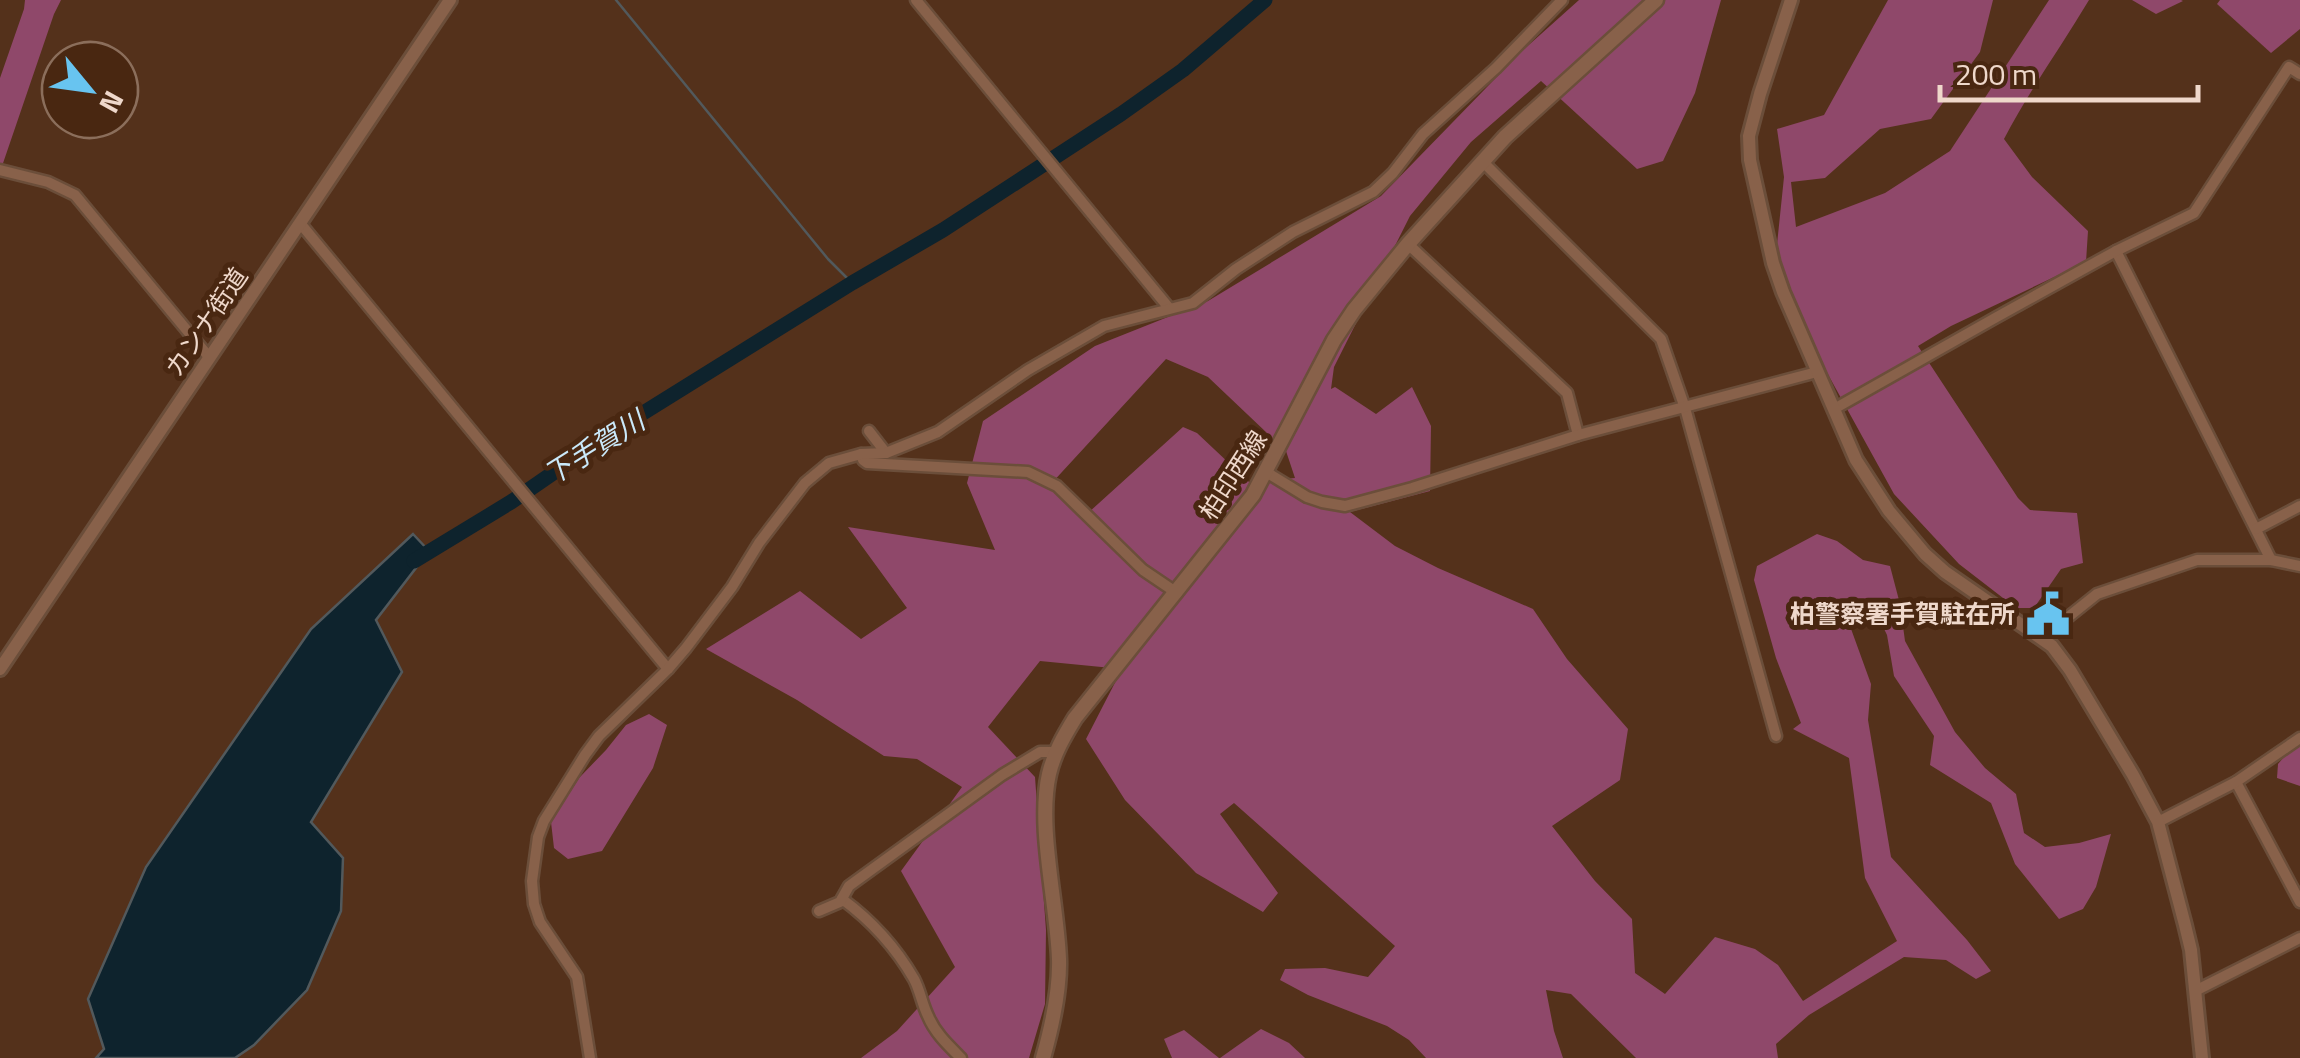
<svg xmlns="http://www.w3.org/2000/svg" width="2300" height="1058" font-family="'Titillium Web','Noto Sans JP',sans-serif">
  <style>
    .green { fill: #8f486a; fill-rule: evenodd }
    .water { fill: #0e232d; stroke: #52595c; stroke-width: 2.5 }
    .lines { fill: none; stroke-linecap: round; stroke-linejoin: round }
    .stream { stroke: #52595c; stroke-width: 2.5 }
    .river { stroke: #0e232d; stroke-width: 15 }
    .minor-casing { stroke: #6b4e3a; stroke-width: 15 }
    .tertiary-casing { stroke: #6b4e3a; stroke-width: 18 }
    .secondary-casing { stroke: #6b4e3a; stroke-width: 19 }
    .minor { stroke: #88614a; stroke-width: 10 }
    .tertiary { stroke: #88614a; stroke-width: 12 }
    .secondary { stroke: #88614a; stroke-width: 14 }
    .labels { text-anchor: middle; dominant-baseline: central; stroke-width: 10; stroke-linejoin: round; paint-order: stroke }
    .street-label { font-size: 25px; fill: #efd8cb; stroke: #492711 }
    .poi-label { font-size: 25px; font-weight: bold; fill: #efd8cb; stroke: #492711; text-anchor: end }
    .water-label { font-size: 28px; font-style: italic; fill: #cae9fa; stroke: #492711 }
  </style>
  <rect width="100%" height="100%" fill="#54311b"/>
  <g class="green">
    <path d="M25,0H61L54,14L0,172V78L24,9Z"/>
    <path d="M1579,0H1721L1695,93L1663,161L1637,169L1541,81L1471,142L1410,216L1334,367L1331,389L1335,387L1376,414L1412,387L1431,426L1430,491L1350,512L1395,546L1438,568L1533,609L1567,659L1628,729L1620,780L1552,826L1595,881L1632,919L1635,973L1665,994L1715,937L1755,949L1778,965L1803,1001L1897,941L1865,878L1849,758L1793,729L1801,723L1776,658L1754,580L1757,566L1817,534L1837,541L1863,560L1890,566L1900,604L1905,641L1955,732L1985,768L2016,794L2024,833L2045,847L2079,843L2111,834L2096,887L2083,909L2059,919L2015,864L1991,803L1930,765L1934,736L1894,676L1887,635L1870,600L1849,602L1846,615L1871,684L1868,720L1891,857L1967,940L1991,971L1976,979L1946,960L1904,957L1809,1015L1776,1044L1778,1058H1636L1571,994L1546,990L1554,1031L1563,1058H1426L1409,1040L1387,1026L1308,995L1280,980L1285,969L1325,968L1368,977L1395,946L1234,803L1220,814L1278,893L1263,912L1196,873L1125,800L1086,739L1122,669L1040,661L988,727L1035,777L1046,930L1045,1004L1029,1058H861L897,1031L955,967L901,871L962,787L917,759L884,756L797,700L706,649L800,591L861,639L907,608L848,527L995,550L967,483L983,421L1095,346L1208,301L1381,196L1521,52ZM1166,359L1208,377L1286,451L1295,478L1249,482L1197,433L1183,427L1088,513L1050,485Z"/>
    <path d="M1888,0H1993L1980,52L1931,119L1880,129L1825,178L1791,182L1796,227L1885,193L1950,151L2049,0H2089C2061,47 2029,91 2004,139L2032,177L2088,231L2086,262L1951,326L1918,346L2018,498L2030,510L2077,513L2083,563L2061,569L2034,608H2016L1959,564L1894,494L1820,360L1792,305L1776,254L1784,177L1777,129L1824,115Z"/>
    <path d="M2132,0H2181L2183,1L2156,14Z"/>
    <path d="M2220,0H2300V29L2271,53L2217,4Z"/>
    <path d="M649,714L667,725L653,768L602,851L568,859L554,848L551,822L579,778L606,750L626,725Z"/>
    <path d="M2294,745H2300V786L2277,778L2278,764Z"/>
    <path d="M1261,1029L1289,1043L1305,1058H1220Z"/>
    <path d="M1184,1030L1219,1058H1172L1164,1039Z"/>
  </g>
  <path class="water" d="M413,534L429,551L376,620L402,672L311,822L343,858L341,911L307,990L254,1045L235,1058H96L104,1049L88,999L146,867L311,629Z"/>
  <g class="lines">
    <path class="stream" d="M616,0L828,259L852,283"/>
    <path class="river" d="M414,561L511,502L611,433L852,283L943,230L1121,114L1183,70L1265,0"/>
    <g class="minor-casing">
      <g id="minor">
        <path d="M916,0L1169,308"/>
        <path d="M1482,161L1661,339L1685,408L1776,736"/>
        <path d="M0,170L48,182L75,195L209,357"/>
        <path d="M300,223L668,669"/>
        <path d="M1408,244L1567,393L1578,435"/>
        <path d="M2116,251L2271,560"/>
        <path d="M1834,409L1995,318L2116,251L2194,213L2289,67L2300,74"/>
        <path d="M869,431L886,453"/>
        <path d="M861,454L863,460L867,463L1028,472L1057,486L1143,570L1177,593"/>
        <path d="M1266,472L1307,497L1322,502L1345,506L1412,488L1578,435L1817,372"/>
        <path d="M2256,529L2300,506"/>
        <path d="M2042,638L2097,594L2197,560H2271L2300,566"/>
        <path d="M2236,782L2300,902"/>
        <path d="M2158,822L2236,782L2300,738"/>
        <path d="M842,899C872,921 895,946 914,979C920,990 922,1004 928,1016C935,1033 948,1045 961,1058"/>
        <path d="M819,911L840,902L849,886L1002,775L1040,752H1056"/>
        <path d="M2195,991L2300,938"/>
        <path d="M590,1058L577,977L540,922L534,904L532,881L538,837L544,821L585,755L599,736L668,669L686,648L732,587L759,543L805,483L829,463L861,454L886,453L938,432L1028,370L1104,326L1193,303L1236,269L1293,232L1373,192L1393,173L1423,134L1496,68L1562,0"/>
      </g>
    </g>
    <g class="tertiary-casing">
      <g id="tertiary">
        <path d="M1791,0L1760,94L1749,136L1750,160L1773,263L1783,292L1856,460L1889,511L1925,554L1945,572L2052,646L2070,670L2133,775L2158,822L2185,925L2191,950L2202,1058"/>
        <path d="M0,669L450,0"/>
      </g>
    </g>
    <g class="secondary-casing">
      <path id="secondary" d="M1043,1058C1052,1026 1060,992 1059,959C1057,903 1037,826 1049,774C1054,753 1064,736 1075,718L1253,495L1334,340L1354,310L1408,244L1505,137L1656,0"/>
    </g>
    <use href="#minor" class="minor"/>
    <use href="#tertiary" class="tertiary"/>
    <use href="#secondary" class="secondary"/>
  </g>
  <defs>
    <g id="civic-bare" transform="scale(3.45)"><path d="M-.6-6.5H3V-4.5H.6V-3L4-1V1h2V6H-6V1h2V-1L-.6-3ZM-1.2 2.5V6h2.4V2.5Z" fill="#68c4f0" stroke="#492711" stroke-width="2.5" paint-order="stroke"/></g>
  </defs>
  <g fill-rule="evenodd">
    <use href="#civic-bare" x="2048" y="614"/>
  </g>
  <g class="labels">
    <g class="street-label">
      <text transform="translate(206 322) rotate(-56)">カンナ街道</text>
      <text transform="translate(1233 475) rotate(-57)">柏印西線</text>
    </g>
    <g class="poi-label">
      <text x="2015" y="614">柏警察署手賀駐在所</text>
    </g>
    <g class="water-label">
      <text transform="translate(594 447) rotate(-32)">下手賀川</text>
    </g>
  </g>
  <g transform="translate(90 90) rotate(119)"><circle r="48" fill="#492711" stroke="#8b6e5b" stroke-width="2.5"/>
  <path d="M0-8L18 38L0 25L-18 38Z" fill="#68c4f0"/>
  <text y="-15" font-size="28" font-weight="bold" text-anchor="middle" fill="#efd8cb">N</text>
  </g>
  <path d="M1940 85v15h258v-15" fill="none" stroke="#efd8cb" stroke-width="5"/>
  <text x="1955" y="85" font-size="30" fill="#efd8cb" stroke="#492711" stroke-width="8" paint-order="stroke">200 m</text>
</svg>
